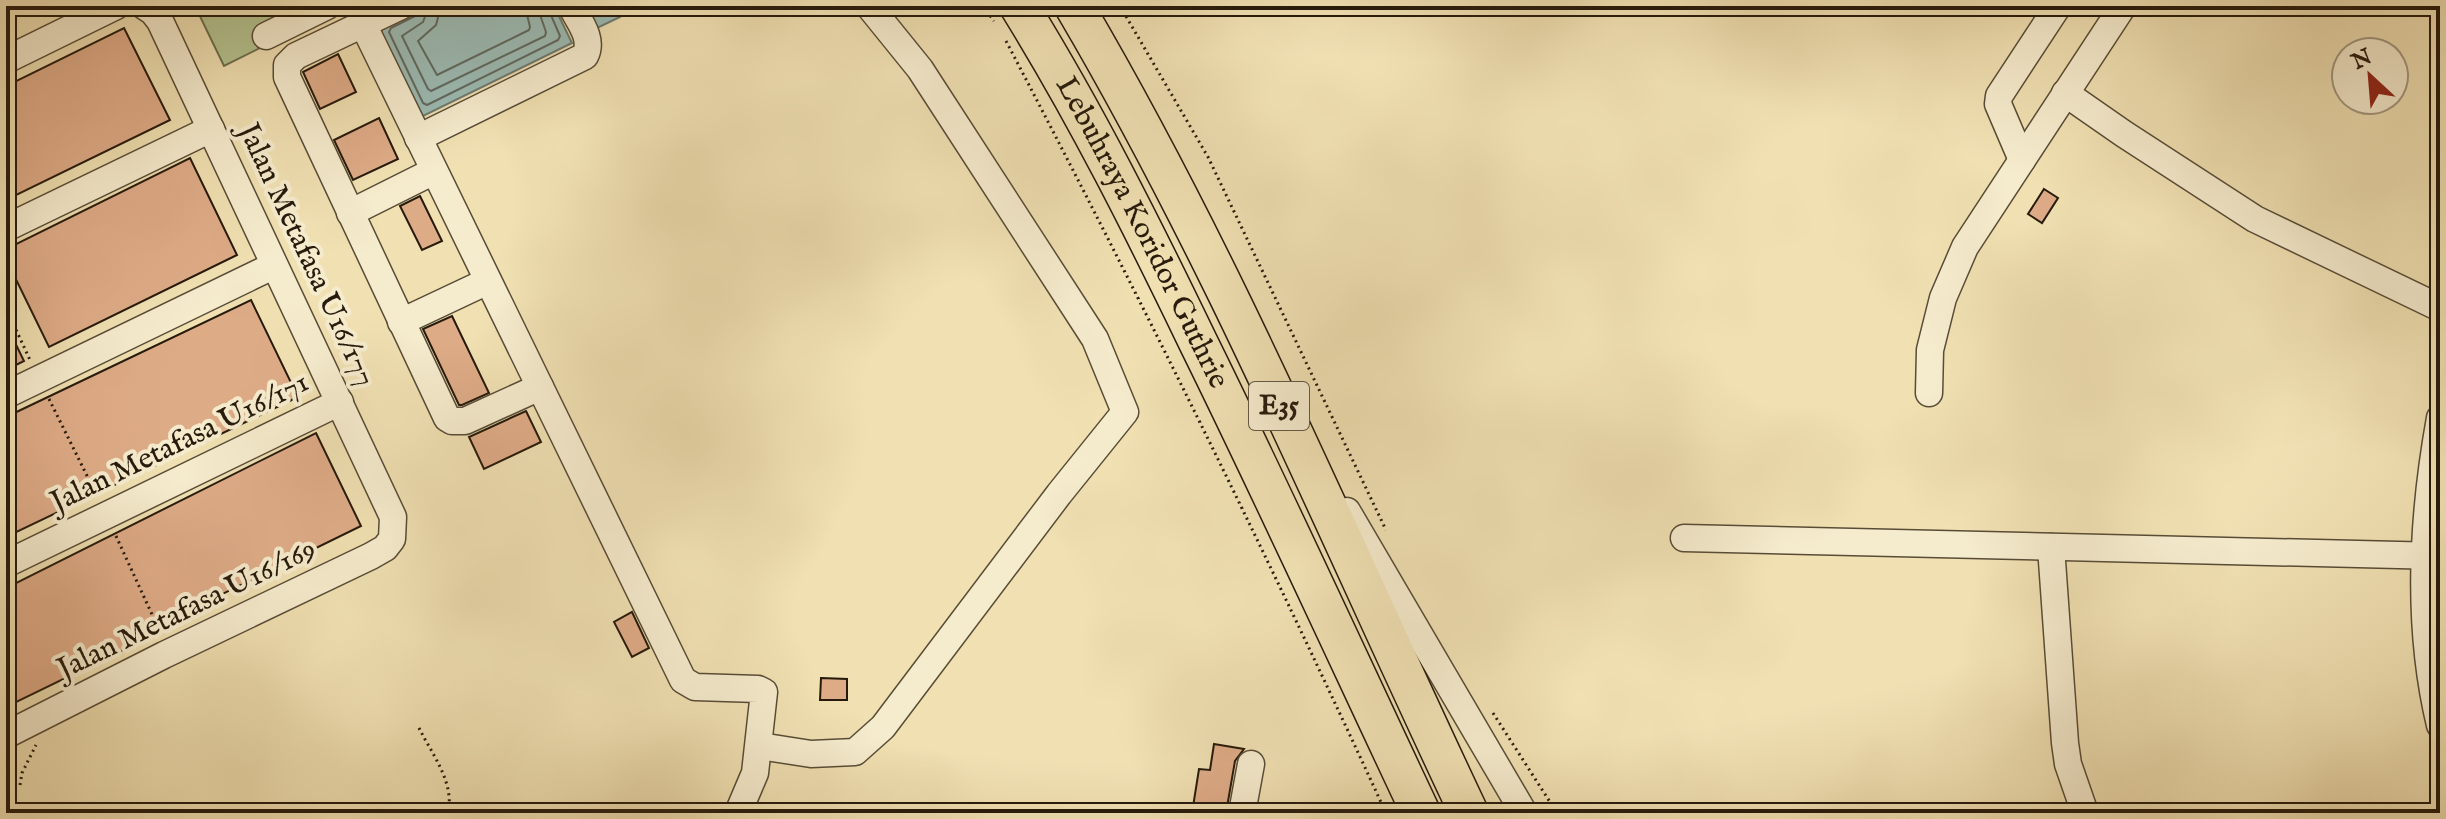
<svg xmlns="http://www.w3.org/2000/svg" width="2446" height="819" font-family="'IM FELL English',serif">
  <style>
    .green { fill: #b4c390; stroke: #6d6e4e; stroke-width: 2 }
    .water { fill: #9cbbb4; stroke: #6d7b71; stroke-width: 2 }
    .lines { fill: none; stroke-linecap: round; stroke-linejoin: round }
    .shore { stroke: #616a60; stroke-width: 2 }
    .building { fill: #deab87; stroke: #261a0c; stroke-width: 2 }
    .minor-casing { stroke: #584c36; stroke-width: 29 }
    .highway-casing { stroke: #261a0c; stroke-width: 41 }
    .path { stroke: #261a0c; stroke-width: 3; stroke-dasharray: 2 4; stroke-linecap: butt }
    .minor { stroke: #f5ebcd; stroke-width: 26 }
    .highway { stroke: #f0e0b2; stroke-width: 38 }
    .labels { text-anchor: middle; dominant-baseline: central; stroke-width: 8; stroke-linejoin: round; paint-order: stroke }
    .shield { fill: #f5ebcd; stroke: #645946; stroke-width: 2 }
    .shield-label { font-size: 28px; font-weight: bold; fill: #261a0c }
    .street-label { font-size: 30px; fill: #261a0c; stroke: #f5ebcd }
  </style>
  <rect width="100%" height="100%" fill="#f0e0b2"/>
  <filter id="stains"><feTurbulence type="fractalNoise" baseFrequency=".0025" numOctaves="4"/><feColorMatrix values="0 0 0 0 .2 0 0 0 0 .09 0 0 0 0 .02 0 0 0 .5 -.17"/></filter>
  <radialGradient id="worn" r=".72"><stop offset=".6" stop-color="#630" stop-opacity="0"/><stop offset="1" stop-color="#630" stop-opacity=".3"/></radialGradient>
  <path class="green" d="M195,6H344L224,66Z"/>
  <g class="water">
    <path d="M417,6H554L572,43L421,117L377,26Z"/>
    <path d="M584,6H615L620,17L595,29Z"/>
  </g>
  <g class="lines">
    <g class="shore">
      <path d="M419,6L415,16L391,28L389,32L423,103L427,105L558,40L560,36L547,6"/>
      <path d="M429,6L423,22L402,36L428,89L431,91L545,36L546,32L537,6"/>
      <path d="M441,6L436,25L418,41L437,75L529,30L530,27L525,6"/>
    </g>
  </g>
  <g class="building">
    <path d="M124,28L170,120L6,200V86Z"/>
    <path d="M338,54L356,92L320,109L303,72Z"/>
    <path d="M379,118L398,159L353,180L334,140Z"/>
    <path d="M190,158L237,255L49,347L6,259V249Z"/>
    <path d="M2044,189L2058,198L2042,223L2028,214Z"/>
    <path d="M420,196L442,241L422,250L400,206Z"/>
    <path d="M251,300L298,397L6,537V417Z"/>
    <path d="M452,316L489,393L462,405H459L423,329Z"/>
    <path d="M6,324L24,361L6,370Z"/>
    <path d="M526,411L541,442L484,469L469,437Z"/>
    <path d="M316,433L361,526L153,628L156,634L6,707V588Z"/>
    <path d="M632,612L649,648L632,657L614,622Z"/>
    <path d="M821,678L847,679V700H820Z"/>
    <path d="M1214,744L1244,749L1235,761L1226,813H1192L1199,769L1210,770Z"/>
  </g>
  <g class="lines">
    <g class="minor-casing">
      <g id="minor">
        <path d="M401,6L296,56L287,65V77L447,418L452,421H465L540,387"/>
        <path d="M363,24L683,680L695,687L758,689L764,692L755,773L738,813"/>
        <path d="M266,36L327,6"/>
        <path d="M6,60L116,6"/>
        <path d="M2065,93L2124,134L2255,219L2440,308"/>
        <path d="M418,138L585,56C594,39 579,21 571,6"/>
        <path d="M2022,160L1998,104L1999,96L2058,6"/>
        <path d="M350,213L434,171"/>
        <path d="M6,228L211,129"/>
        <path d="M401,322L488,281"/>
        <path d="M1929,393L1930,350L1943,298L1965,247L2123,6"/>
        <path d="M6,395L273,266"/>
        <path d="M2440,418C2422,518 2416,625 2440,725"/>
        <path d="M1347,511L1524,813"/>
        <path d="M1684,538L2440,556"/>
        <path d="M2051,547L2065,743L2068,764L2085,813"/>
        <path d="M6,564L340,402"/>
        <path d="M6,735L164,655L371,556L385,548L392,539L393,517L160,21L153,12L144,6"/>
        <path d="M760,746L811,754L855,752L883,727L1059,494L1125,412L1095,339L920,69L869,6"/>
        <path d="M1242,813L1251,764"/>
      </g>
    </g>
    <g class="highway-casing">
      <g id="highway">
        <path id="s1" d="M1019,6C1086,114 1143,228 1198,342C1275,498 1347,656 1421,813"/>
        <path d="M1074,6C1226,264 1341,543 1469,813"/>
      </g>
    </g>
    <g class="path">
      <path d="M983,6L994,21"/>
      <path d="M1120,6L1208,157L1386,530"/>
      <path d="M1006,41C1139,295 1266,552 1386,813"/>
      <path d="M6,308L30,360"/>
      <path d="M49,399L97,496"/>
      <path d="M116,536L161,634"/>
      <path d="M1493,713L1557,813"/>
      <path d="M419,728C432,754 455,783 448,813"/>
      <path d="M20,785L22,773L36,745"/>
    </g>
    <use href="#minor" class="minor"/>
    <use href="#highway" class="highway"/>
  </g>
  <g class="labels">
    <rect class="shield" x="1249" y="382" width="60" height="48" rx="6"/>
    <g class="shield-label">
      <text x="1279" y="406">E35</text>
    </g>
    <g class="street-label">
      <text stroke="none"><textPath href="#s1" startOffset="258">Lebuhraya Koridor Guthrie</textPath></text>
      <text transform="translate(306 255) rotate(65)">Jalan Metafasa U16/177</text>
      <text transform="translate(180 443) rotate(-26)">Jalan Metafasa U16/171</text>
      <text transform="translate(187 610) rotate(-26)">Jalan Metafasa U16/169</text>
    </g>
  </g>
  <rect width="2446" height="819" fill="none" stroke="#f0e0b2" stroke-width="32"/>
  <rect x="8" y="8" width="2430" height="803" fill="none" stroke="#261a0c" stroke-width="4"/>
  <rect x="16" y="16" width="2414" height="787" fill="none" stroke="#261a0c" stroke-width="2"/>
  <g transform="translate(2370 76) rotate(334)"><circle r="38" fill="#f5ebcd" stroke="#a29780" stroke-width="2"/>
  <path d="M0-6L14 30L0 20L-14 30Z" fill="#8f2418"/>
  <text y="-12" font-size="22" font-weight="bold" text-anchor="middle" fill="#261a0c">N</text>
  </g>
  <rect width="100%" height="100%" filter="url(#stains)"/>
  <rect width="100%" height="100%" fill="url(#worn)"/>
</svg>
